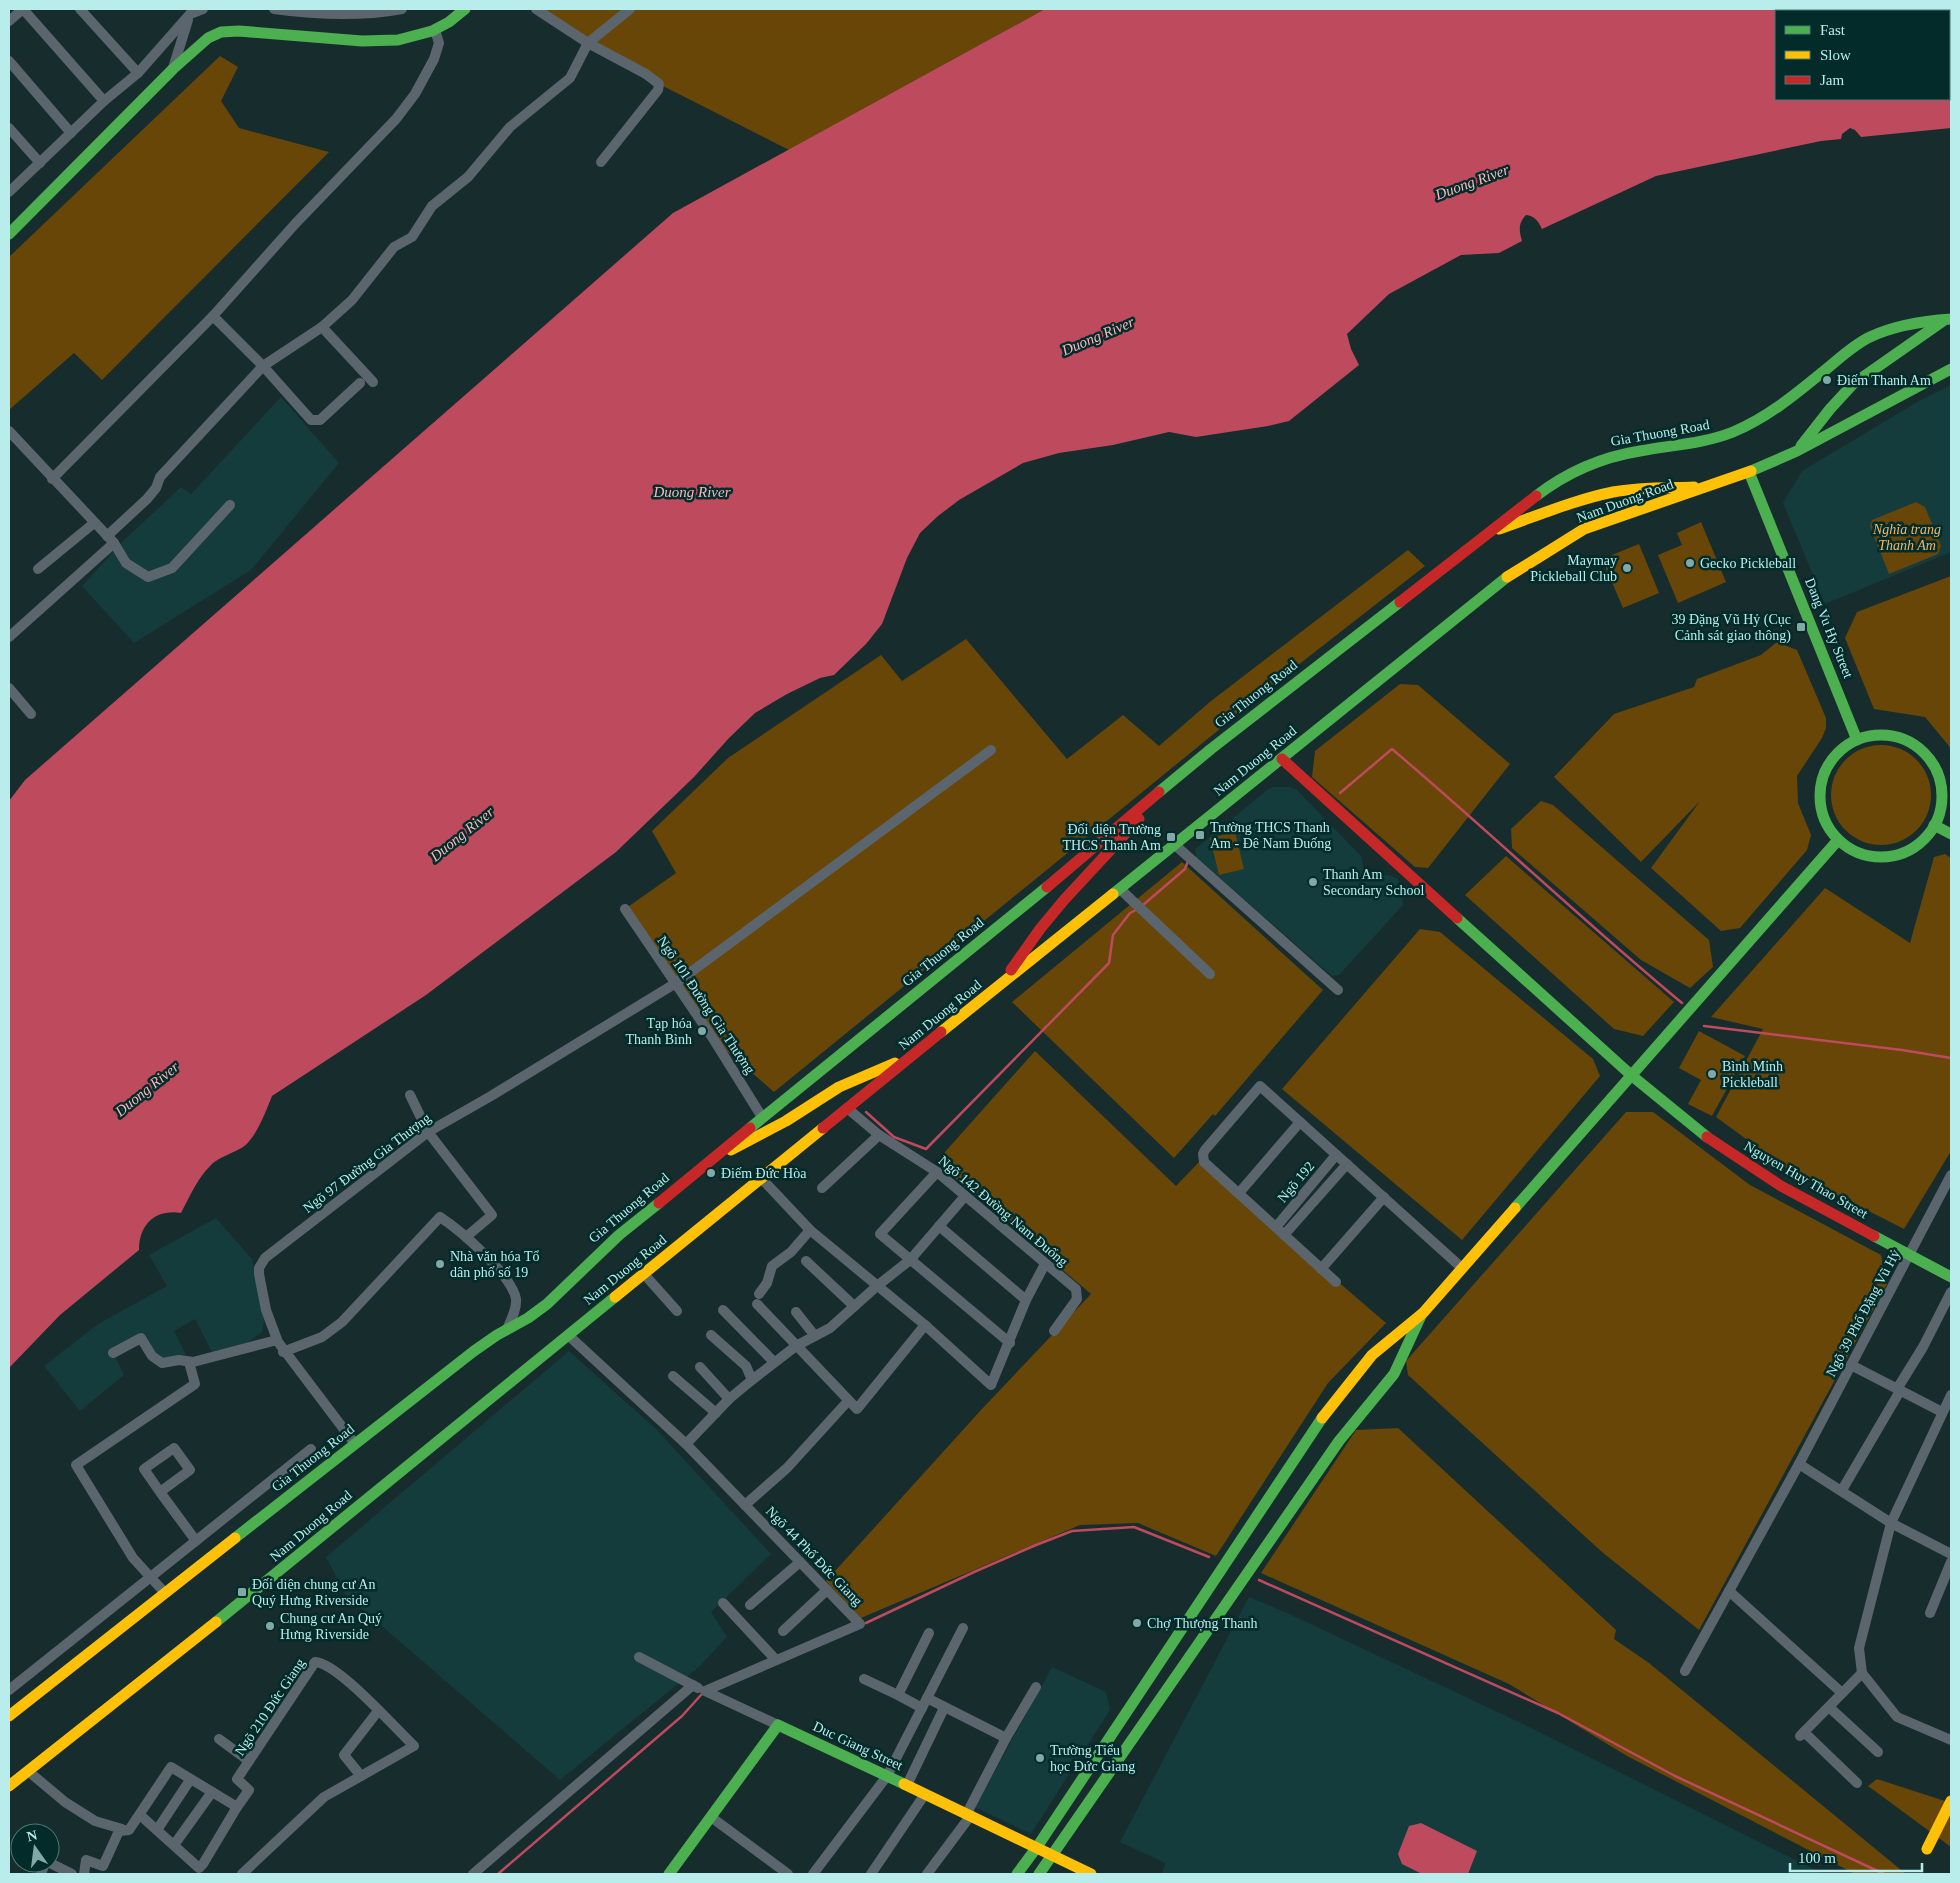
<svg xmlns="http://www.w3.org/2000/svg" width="1960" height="1883" font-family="'Times New Roman',serif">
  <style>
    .built { fill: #143c3c }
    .green { fill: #674608 }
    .water { fill: #be4a5e; fill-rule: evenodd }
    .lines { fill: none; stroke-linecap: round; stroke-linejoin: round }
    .stream { stroke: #be4a5e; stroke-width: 2.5 }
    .street { stroke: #5b656d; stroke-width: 10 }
    .fast { stroke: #4caf50; stroke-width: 11 }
    .slow { stroke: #ffc107; stroke-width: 11 }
    .jam { stroke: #c62828; stroke-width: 11 }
    .poi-dot { fill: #80a9a8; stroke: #022b2a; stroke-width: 2 }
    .labels { text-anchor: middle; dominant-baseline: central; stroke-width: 5; stroke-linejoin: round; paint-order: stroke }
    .poi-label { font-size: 14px; fill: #b8edeb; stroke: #022b2a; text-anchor: start }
    .street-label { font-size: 14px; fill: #b8edeb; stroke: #022b2a }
    .park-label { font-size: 14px; font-style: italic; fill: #f1b86a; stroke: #022b2a }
    .water-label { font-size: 15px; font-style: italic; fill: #f9b7bd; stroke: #022b2a }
  </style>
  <rect width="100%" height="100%" fill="#172c2c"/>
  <g class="built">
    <path d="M1951,385V552L1825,604L1783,503L1802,471L1919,401Z"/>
    <path d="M281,397L339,463L251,570L134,643L82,586L124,540L181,487L191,494Z"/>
    <path d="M1273,787H1290L1297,790L1361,856L1366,879L1388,875L1398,879L1401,888L1403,905L1339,975L1332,976L1196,857L1195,849L1267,790Z"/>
    <path d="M216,1218L252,1259L263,1308L264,1323L262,1332L247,1343L212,1352L195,1319L174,1331L186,1355L167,1360L163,1359L152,1350L141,1332L112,1350L124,1375L80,1411L44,1366L98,1324L167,1286L149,1255Z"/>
    <path d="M569,1351L656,1429L771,1554L711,1612L727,1637L700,1666L560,1780L346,1595L326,1557Z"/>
    <path d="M1249,1597L1285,1612L1521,1723L1823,1874H1162L1165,1863L1120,1842Z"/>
    <path d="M1052,1667L1106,1692L1110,1710L1031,1834L975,1807Z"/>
  </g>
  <g class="green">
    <path d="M536,9H1045L789,150L659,84Z"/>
    <path d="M220,56L238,67L221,101L239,128L329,152L102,380L74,353L9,410V257Z"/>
    <path d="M1916,502L1925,507L1941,546L1938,554L1889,574L1870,526L1872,520Z"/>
    <path d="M1701,522L1726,582L1678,603L1658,555L1682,545L1677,533Z"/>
    <path d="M1639,544L1659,593L1623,608L1602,559Z"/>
    <path d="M1408,550L1425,566L1302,662L774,1092L714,1040L625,909L676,873L652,831L728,758L881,655L902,681L966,639L1067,759L1123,715L1159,746L1211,701Z"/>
    <path d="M1951,576V752L1949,746L1925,717L1874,709L1845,638L1857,612Z"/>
    <path d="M1777,642L1797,650L1826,718V728L1822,738L1797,776L1798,803L1811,835L1807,850L1740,928L1721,931L1651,868L1700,801L1641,862L1554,777L1614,714L1694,687L1697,679L1761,655Z"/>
    <path d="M1400,684L1418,685L1510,764L1428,868L1415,867L1312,777L1315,751Z"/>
    <circle cx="1881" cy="795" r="50"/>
    <path d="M1541,801L1553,805L1709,940L1713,967L1690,988L1641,960L1512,848L1511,829Z"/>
    <path d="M1235,832L1244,869L1219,875L1210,838Z"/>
    <path d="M1945,854L1951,858V1151L1904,1229L1790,1171L1716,1117L1763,1029L1711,1017L1825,888L1910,943L1934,857Z"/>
    <path d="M1506,856L1674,1002L1643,1036L1614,1029L1465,895Z"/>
    <path d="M1182,862L1323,990L1215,1116L1213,1114L1174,1158L1012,1002Z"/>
    <path d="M1420,929L1440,932L1593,1059L1600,1076L1462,1240L1282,1089Z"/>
    <path d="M1699,1031L1745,1056L1712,1116L1688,1104L1701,1080L1679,1068Z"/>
    <path d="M1035,1051L1176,1186L1199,1162L1386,1323L1328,1383L1216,1556L1138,1523L1080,1525L861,1618L826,1581L981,1410L1091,1294L936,1162Z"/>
    <path d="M1626,1112H1653L1750,1185L1881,1255L1887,1284L1699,1630L1602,1552L1408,1375L1406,1361Z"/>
    <path d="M1398,1428L1616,1630L1614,1639L1649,1663L1906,1874H1855L1627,1756L1509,1684L1261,1573L1356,1430Z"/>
    <path d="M1877,1779L1951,1803V1847L1868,1786Z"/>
  </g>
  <g class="water">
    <path d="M1045,9H1951V128L1861,137L1855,130L1850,128L1842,134L1841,139L1821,141L1656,176L1542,229C1538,221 1535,216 1526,215C1518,223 1519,231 1522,241L1499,253L1461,255L1389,294L1347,334L1351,349L1359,365L1289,421L1268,426L1196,437L1169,432L1113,445L1059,453L1023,463L959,500L938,516L920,533L907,558L882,624L866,644L834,675L820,678L787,694L755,713L729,738L694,777L616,852L426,995L272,1096C266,1111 256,1138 243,1147C235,1152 218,1158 212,1164C198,1177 190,1196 181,1213C156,1209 139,1224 139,1250L60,1315L9,1368V801L25,780L673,213ZM1776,11H1949V99H1776Z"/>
    <path d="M1421,1823L1477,1851L1468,1874H1422L1402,1864L1398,1854L1409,1826Z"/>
  </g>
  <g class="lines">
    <g class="stream">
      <path d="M1340,793L1392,749C1490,832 1583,921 1682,1003"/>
      <path d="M1143,905L1185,869L1188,861"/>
      <path d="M1704,1026L1902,1050L1951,1058"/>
      <path d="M866,1112L894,1137L926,1149L1109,963L1113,935L1130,913L1136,910"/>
      <path d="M1259,1580L1558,1713L1675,1776L1884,1874"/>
      <path d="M866,1623L974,1572L1036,1545L1072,1531L1134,1527L1209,1557"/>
      <path d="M498,1874L682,1716L701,1695"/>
    </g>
    <g class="street">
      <path d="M23,9L104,101"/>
      <path d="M80,9L138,73"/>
      <path d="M274,9C317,15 359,17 402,9"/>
      <path d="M536,9L588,43L646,74L659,84L658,90L601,162"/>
      <path d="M9,21L23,9"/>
      <path d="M9,61L71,133"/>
      <path d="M173,68L188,20"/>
      <path d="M9,128L40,163"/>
      <path d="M9,192L104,101L138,73L190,14L203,9"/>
      <path d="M213,316L263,366L311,420H320L360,383"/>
      <path d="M322,327L373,382"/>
      <path d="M9,431L114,543L126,563L148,577L172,568L230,505"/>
      <path d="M52,479L213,316L295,224L396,119L415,94L434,59L439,43L435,30"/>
      <path d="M107,536L147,499L156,488L160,477L263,366L322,327L352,300L394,247L412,237L432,206L468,177L510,127L570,78L588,43L630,9"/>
      <path d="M38,569L94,523"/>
      <path d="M9,637L114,543"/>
      <path d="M9,688L31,714"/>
      <path d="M1175,845L1338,990"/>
      <path d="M1120,889L1210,974"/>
      <path d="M625,909L714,1040L762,1117"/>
      <path d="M410,1095L428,1132L492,1215L466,1237"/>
      <path d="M847,1108L879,1135L937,1172L1076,1289L1077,1299L1054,1331"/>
      <path d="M937,1172L880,1234L1010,1343"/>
      <path d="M761,1178L810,1230L925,1325L991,1385L1026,1300L1045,1264"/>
      <path d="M822,1188L879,1135"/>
      <path d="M1239,1193L1300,1122"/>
      <path d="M939,1226L1026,1300"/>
      <path d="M1276,1227L1336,1155"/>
      <path d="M1284,1235L1347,1164"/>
      <path d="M806,1261L854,1306"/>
      <path d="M1321,1269L1384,1197"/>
      <path d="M644,1274L677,1311"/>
      <path d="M1336,1282L1204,1162L1203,1154L1205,1150L1260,1086L1462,1268"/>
      <path d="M759,1294L767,1283L772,1266L791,1252L810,1230"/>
      <path d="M757,1304L857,1409L925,1325"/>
      <path d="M723,1310L774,1362"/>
      <path d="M796,1312L815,1336"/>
      <path d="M568,1335L686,1444L860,1624L705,1691L778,1725"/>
      <path d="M711,1335L746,1366L752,1380"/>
      <path d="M283,1352L322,1337L342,1322L440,1217C460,1230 512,1275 516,1299C517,1309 511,1320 507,1329"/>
      <path d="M113,1353L141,1338L152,1356L162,1363L179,1360L193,1362L277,1340"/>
      <path d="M1851,1365L1942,1412"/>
      <path d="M700,1367L729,1399"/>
      <path d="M673,1376L716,1413"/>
      <path d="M1897,1389L1923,1347L1951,1292"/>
      <path d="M355,1444L278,1342L266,1310L259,1274V1268L265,1258L428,1132L491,1096L676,983L991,750"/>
      <path d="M686,1444L729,1399L752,1380L796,1346L830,1328L877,1286L910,1260L965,1196"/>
      <path d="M1799,1464L1891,1523L1951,1554"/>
      <path d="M1842,1490L1900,1391"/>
      <path d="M160,1492L144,1469L174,1448L190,1470L160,1492L196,1541"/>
      <path d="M745,1505L787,1468L848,1401"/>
      <path d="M1729,1591L1842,1693"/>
      <path d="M165,1593L133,1558L76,1465L195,1384L189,1362"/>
      <path d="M723,1603L776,1660"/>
      <path d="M750,1605L800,1562"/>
      <path d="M1930,1613L1951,1562"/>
      <path d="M783,1631L827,1590"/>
      <path d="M639,1657L698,1688"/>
      <path d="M1685,1671L1799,1464L1951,1175"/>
      <path d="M1862,1673L1859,1648L1891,1523L1951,1395"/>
      <path d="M1862,1673L1897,1717L1951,1740"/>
      <path d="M864,1679L898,1695"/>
      <path d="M9,1690L311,1449"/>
      <path d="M927,1698L1006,1738"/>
      <path d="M1829,1707L1878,1752"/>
      <path d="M922,1708L898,1695L929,1633"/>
      <path d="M1804,1732L1857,1783"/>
      <path d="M1800,1736L1862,1673"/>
      <path d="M219,1739L249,1761"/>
      <path d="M28,1771L65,1802L95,1821L122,1829"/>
      <path d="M361,1776L344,1755L378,1711"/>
      <path d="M907,1785L944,1708"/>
      <path d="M967,1813L1006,1738L1036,1687"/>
      <path d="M140,1815L199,1868L203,1864L237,1807"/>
      <path d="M711,1817L788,1874"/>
      <path d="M157,1830L190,1780"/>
      <path d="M174,1845L212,1792"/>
      <path d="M50,1863L72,1874"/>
      <path d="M41,1874L45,1863"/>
      <path d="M84,1874L86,1860L103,1866L119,1831L129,1830L171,1767L237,1807L249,1790L237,1779L315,1662C338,1663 395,1728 414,1746L324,1797L242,1874"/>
      <path d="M473,1874L693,1685"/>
      <path d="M813,1874L887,1776L963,1628"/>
      <path d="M871,1874L925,1794"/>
      <path d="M927,1874L971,1815"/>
    </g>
    <g class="fast">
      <path d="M9,234L173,69L208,38L221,32L239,31L362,41L398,40L432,31L449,22L465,9"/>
      <path d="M1801,446L1830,409L1853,384L1943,321"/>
      <path d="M1751,471L1797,451L1951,369"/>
      <path d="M1749,472L1857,740"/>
      <path d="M1536,496C1566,473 1602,457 1640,451C1671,445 1703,444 1733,432C1767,418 1796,394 1824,371C1839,359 1853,345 1870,337C1895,325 1923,321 1951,319"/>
      <circle cx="1881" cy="796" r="61"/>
      <path d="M1159,792L1211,749L1400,602"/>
      <path d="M1934,825L1951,834"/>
      <path d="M1113,894L1507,577"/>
      <path d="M1457,918L1631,1075L1707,1137"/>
      <path d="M750,1128L1047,887"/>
      <path d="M1515,1208L1838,840"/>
      <path d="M1874,1236L1951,1277"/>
      <path d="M235,1538L474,1351L497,1335L528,1318L547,1304L619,1235L659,1203"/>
      <path d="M216,1622L615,1297"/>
      <path d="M669,1874L778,1725L904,1784"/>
      <path d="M1017,1874L1037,1847L1322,1418"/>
      <path d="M1039,1874L1339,1441L1394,1374L1420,1318"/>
    </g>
    <g class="slow">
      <path d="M1499,529C1537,516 1574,500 1613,492C1640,487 1667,488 1694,487"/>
      <path d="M1507,577L1584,529L1751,471"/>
      <path d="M941,1032L1113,894"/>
      <path d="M731,1150L786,1121L839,1087L895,1063"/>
      <path d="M615,1297L823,1128"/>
      <path d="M1322,1418L1372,1355L1423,1313L1515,1208"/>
      <path d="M9,1716L235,1538"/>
      <path d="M904,1784L1091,1874"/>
      <path d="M9,1786L216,1622"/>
      <path d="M1927,1849L1951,1801"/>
    </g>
    <g class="jam">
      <path d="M1400,602L1536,496"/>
      <path d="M1282,759L1457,918"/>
      <path d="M1047,887L1159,792"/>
      <path d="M1011,970L1040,929L1064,900L1139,819"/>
      <path d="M823,1128L941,1032"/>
      <path d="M1707,1137L1781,1186L1874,1236"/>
      <path d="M659,1203L750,1128"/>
    </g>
  </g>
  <g class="poi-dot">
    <circle cx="1827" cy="380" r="5"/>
    <circle cx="1690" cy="563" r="5"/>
    <circle cx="1627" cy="568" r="5"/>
    <rect x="1796" y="622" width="10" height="10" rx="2.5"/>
    <rect x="1195" y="830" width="10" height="10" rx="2.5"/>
    <rect x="1166" y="832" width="10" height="10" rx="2.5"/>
    <circle cx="1313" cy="882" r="5"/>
    <circle cx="702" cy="1031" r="5"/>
    <circle cx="1712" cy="1074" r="5"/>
    <circle cx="711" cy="1173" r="5"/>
    <circle cx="440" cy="1264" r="5"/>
    <rect x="237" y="1587" width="10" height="10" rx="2.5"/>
    <circle cx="1137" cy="1623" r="5"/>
    <circle cx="270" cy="1626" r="5"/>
    <circle cx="1040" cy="1758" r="5"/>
  </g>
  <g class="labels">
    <g class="poi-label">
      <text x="1837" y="380">Điếm Thanh Am</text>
      <text x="1617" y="560" text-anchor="end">Maymay<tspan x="1617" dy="16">Pickleball Club</tspan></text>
      <text x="1700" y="563">Gecko Pickleball</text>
      <text x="1791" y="619" text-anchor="end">39 Đặng Vũ Hỷ (Cục<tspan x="1791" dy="16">Cảnh sát giao thông)</tspan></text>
      <text x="1210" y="827">Trường THCS Thanh<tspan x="1210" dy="16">Am - Đê Nam Đuống</tspan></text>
      <text x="1161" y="829" text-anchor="end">Đối diện Trường<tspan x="1161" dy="16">THCS Thanh Am</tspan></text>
      <text x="1323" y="874">Thanh Am<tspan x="1323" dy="16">Secondary School</tspan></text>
      <text x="692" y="1023" text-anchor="end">Tạp hóa<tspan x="692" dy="16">Thanh Bình</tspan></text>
      <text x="1722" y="1066">Bình Minh<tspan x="1722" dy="16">Pickleball</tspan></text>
      <text x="721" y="1173">Điếm Đức Hòa</text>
      <text x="450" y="1256">Nhà văn hóa Tổ<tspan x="450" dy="16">dân phố số 19</tspan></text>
      <text x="252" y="1584">Đối diện chung cư An<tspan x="252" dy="16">Quý Hưng Riverside</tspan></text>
      <text x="280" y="1618">Chung cư An Quý<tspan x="280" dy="16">Hưng Riverside</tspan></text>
      <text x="1147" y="1623">Chợ Thượng Thanh</text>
      <text x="1050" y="1750">Trường Tiểu<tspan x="1050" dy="16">học Đức Giang</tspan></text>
    </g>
    <g class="street-label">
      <text transform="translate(1660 433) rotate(-10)">Gia Thuong Road</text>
      <text transform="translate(1625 501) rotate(-20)">Nam Duong Road</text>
      <text transform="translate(1829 628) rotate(68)">Dang Vu Hy Street</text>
      <text transform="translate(1256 694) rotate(-38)">Gia Thuong Road</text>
      <text transform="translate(1255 761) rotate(-39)">Nam Duong Road</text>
      <text transform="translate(943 952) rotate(-39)">Gia Thuong Road</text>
      <text transform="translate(706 1005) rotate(56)">Ngõ 101 Đường Gia Thượng</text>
      <text transform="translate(940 1015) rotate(-39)">Nam Duong Road</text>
      <text transform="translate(367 1163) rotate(-37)">Ngõ 97 Đường Gia Thượng</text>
      <text transform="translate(1806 1180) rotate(30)">Nguyen Huy Thao Street</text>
      <text transform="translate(1296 1182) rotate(-50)">Ngõ 192</text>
      <text transform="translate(629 1208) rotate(-40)">Gia Thuong Road</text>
      <text transform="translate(1003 1211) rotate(40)">Ngõ 142 Đường Nam Đuống</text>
      <text transform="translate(625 1270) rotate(-39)">Nam Duong Road</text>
      <text transform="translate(1863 1313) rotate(-62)">Ngõ 39 Phố Đặng Vũ Hỷ</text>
      <text transform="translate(313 1458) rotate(-38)">Gia Thuong Road</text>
      <text transform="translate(311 1526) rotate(-40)">Nam Duong Road</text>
      <text transform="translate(814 1556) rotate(46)">Ngõ 44 Phố Đức Giang</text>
      <text transform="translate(270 1707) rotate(-56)">Ngõ 210 Đức Giang</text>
      <text transform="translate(858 1746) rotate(25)">Duc Giang Street</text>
    </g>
    <g class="park-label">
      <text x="1907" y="529">Nghĩa trang<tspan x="1907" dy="16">Thanh Am</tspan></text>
    </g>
    <g class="water-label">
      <text transform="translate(1472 182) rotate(-20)">Duong River</text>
      <text transform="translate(1098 336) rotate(-23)">Duong River</text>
      <text x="692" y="492">Duong River</text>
      <text transform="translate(462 834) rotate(-39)">Duong River</text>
      <text transform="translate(147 1089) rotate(-39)">Duong River</text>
    </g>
  </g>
  <rect width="1960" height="1883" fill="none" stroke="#b8edeb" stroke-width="20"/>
  <rect x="1775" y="10" width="175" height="90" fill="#022b2a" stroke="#4b7977"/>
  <rect x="1785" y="26" width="25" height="8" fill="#4caf50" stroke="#4b7977"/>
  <text x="1820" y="35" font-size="15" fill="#b8edeb">Fast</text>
  <rect x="1785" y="51" width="25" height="8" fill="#ffc107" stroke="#4b7977"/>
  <text x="1820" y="60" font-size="15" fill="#b8edeb">Slow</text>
  <rect x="1785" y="76" width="25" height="8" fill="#c62828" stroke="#4b7977"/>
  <text x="1820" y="85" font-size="15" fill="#b8edeb">Jam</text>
  <g transform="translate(35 1848) rotate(346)"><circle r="24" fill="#022b2a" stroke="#4b7977"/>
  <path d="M0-4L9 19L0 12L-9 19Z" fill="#80a9a8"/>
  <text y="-8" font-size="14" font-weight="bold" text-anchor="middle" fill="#b8edeb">N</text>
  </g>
  <path d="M1790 1863v8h132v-8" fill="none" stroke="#b8edeb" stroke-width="2.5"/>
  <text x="1798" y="1863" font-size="15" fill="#b8edeb" stroke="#022b2a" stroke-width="4" paint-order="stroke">100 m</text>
</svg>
